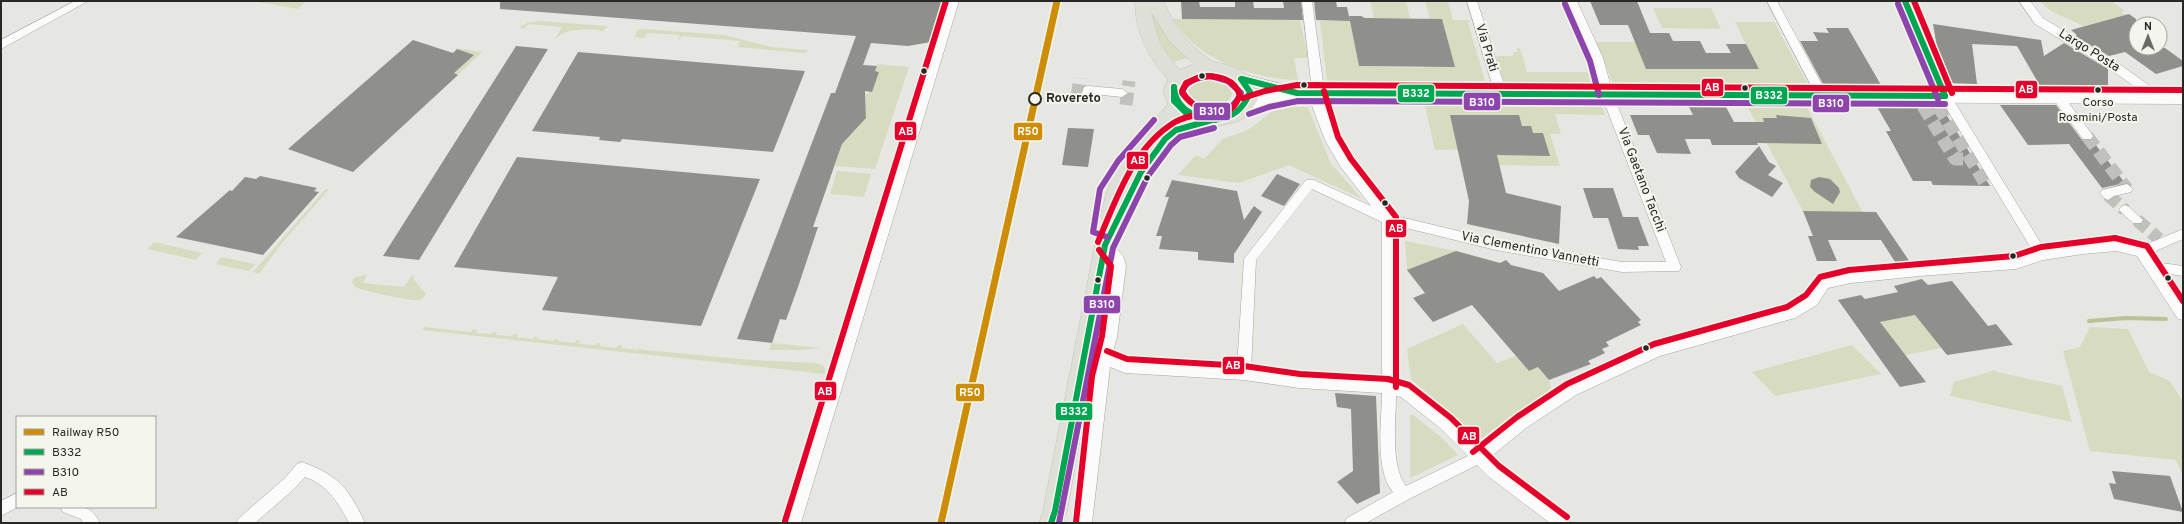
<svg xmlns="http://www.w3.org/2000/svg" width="2184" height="524" font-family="Overpass,sans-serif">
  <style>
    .green { fill: #d7dcc0 }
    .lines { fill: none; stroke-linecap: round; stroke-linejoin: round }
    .stream { stroke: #bac194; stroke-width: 4 }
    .building { fill: #8f8f8c }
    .street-tunnel { stroke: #c0c0bc; stroke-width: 13; stroke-dasharray: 13 6; stroke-linecap: butt }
    .street-casing { stroke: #a5a5a2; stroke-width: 1 }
    .secondary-casing { stroke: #a5a5a2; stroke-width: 1 }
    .primary-casing { stroke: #c3c3c1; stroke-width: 1 }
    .street { fill: #fbfbfb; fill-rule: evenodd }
    .secondary { fill: #fbfbfb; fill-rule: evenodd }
    .primary { fill: #dee0d8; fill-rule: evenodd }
    .bus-1-casing { stroke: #f4f6ed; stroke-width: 9 }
    .bus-2-casing { stroke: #f4f6ed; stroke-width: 9 }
    .bus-3-casing { stroke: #f4f6ed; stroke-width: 9 }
    .bus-1 { stroke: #00a651; stroke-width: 6 }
    .bus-2 { stroke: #8e44ad; stroke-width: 6 }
    .bus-3 { stroke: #e4002b; stroke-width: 6 }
    .rail-1-casing { stroke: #f4f6ed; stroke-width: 10 }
    .rail-1 { stroke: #cd8d07; stroke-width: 7 }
    .bus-dot { fill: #272825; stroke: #f4f6ed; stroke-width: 1.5 }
    .stop-dot { fill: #f4f6ed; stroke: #272825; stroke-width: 2 }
    .labels { text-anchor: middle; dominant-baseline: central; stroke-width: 4; stroke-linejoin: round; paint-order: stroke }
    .bus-label { font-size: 12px; fill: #272825; stroke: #f4f6ed }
    .street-label { font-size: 13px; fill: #272825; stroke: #f4f6ed }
    .stop-label { font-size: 13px; font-weight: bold; fill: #272825; stroke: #f4f6ed; text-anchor: start }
    .line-badge { stroke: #f4f6ed; stroke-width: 1.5 }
    .badge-label { font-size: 11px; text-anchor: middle; font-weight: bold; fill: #fff }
  </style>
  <rect width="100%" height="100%" fill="#e6e6e2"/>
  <g class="green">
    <path d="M252,1H306L298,9Z"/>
    <path d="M1150,1C1161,28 1166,38 1188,58L1173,62C1160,44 1150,24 1150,1Z"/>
    <path d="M1370,1H1406L1410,18H1374Z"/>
    <path d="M1425,1H1448L1453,20H1470L1468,23L1485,81H1327L1320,21H1350L1359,66L1424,68L1430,19Z"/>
    <path d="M2040,1H2111L2125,11L2121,12L2125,15L2083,26C2068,17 2051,15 2040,1Z"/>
    <path d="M1653,8H1711L1721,29L1662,28Z"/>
    <path d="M1171,19L1300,20L1308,58H1294L1298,80C1262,79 1225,68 1196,46C1187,39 1179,27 1171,19Z"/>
    <path d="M540,21L607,26L608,27L601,32L599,30C584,29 566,28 555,39L562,27L528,24L524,29L520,27L527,23Z"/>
    <path d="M1735,22H1774L1807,83H1613L1596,42H1660L1636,44L1647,69H1758Z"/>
    <path d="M644,29L724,35L771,47L807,50L808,51L805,53L738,47L740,41L682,36L677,41L680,35L647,33L644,38L634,37L638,30Z"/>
    <path d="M455,48L482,52L458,75L454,73L474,55Z"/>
    <path d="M1517,48H1520L1527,72H1588L1592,83L1504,82L1496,56H1513V52H1518Z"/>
    <path d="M878,64L909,67L875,169L835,166L842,144L866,118V94L872,91L879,72L875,71Z"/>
    <path d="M1203,77L1218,78L1229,85L1232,94C1225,113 1195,109 1188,92C1190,83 1194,80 1203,77Z"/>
    <path d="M1425,106L1602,107L1605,115L1555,114L1561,134H1550L1560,166L1489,165L1510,134L1517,155L1550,156L1543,133H1533L1522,126L1518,115H1450L1457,144L1467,149L1435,150Z"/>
    <path d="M1284,107H1308L1331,164L1362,199L1289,165L1239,183L1178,175L1196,155L1204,159L1223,139L1248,130L1273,111Z"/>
    <path d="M1807,107L1863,213L1803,211L1748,108Z"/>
    <path d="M837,171L871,174L864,197L830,194Z"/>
    <path d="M326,189H329L282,243L259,274L253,272Z"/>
    <path d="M1405,241L1456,251L1500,263L1439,287L1418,284L1407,270Z"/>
    <path d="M154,242L202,253L196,260L148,249Z"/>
    <path d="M221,257L255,264L249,271L216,264Z"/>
    <path d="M367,274L363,283L404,287L413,274L414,280L426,294C424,296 422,299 419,300C410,301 363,291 355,287L352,282L354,278Z"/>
    <path d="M1915,315L1941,348L1905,355L1880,322Z"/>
    <path d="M1463,324L1497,363L1516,356L1529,371L1538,367L1549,380L1551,389L1479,440L1411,379L1407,349Z"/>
    <path d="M424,327L471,332L472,329L477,330L476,333L492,334L493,332H497L496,335L512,336L514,334H518L517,337L533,339L535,336L538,337L537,339L554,341L555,339H559L558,341L575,343L576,340L580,341L579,344L596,345L597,343H601L600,346L616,348L618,345H622L621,348L638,350L639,348L644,350L752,360L815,363L823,366L825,368V374L422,330Z"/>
    <path d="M2090,327L2128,329L2149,372L2170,381L2183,402V476L2176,460L2090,451L2063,351L2080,347Z"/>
    <path d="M772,343L820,348L802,350H769Z"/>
    <path d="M1852,345L1881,374L1775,396L1752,372Z"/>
    <path d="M1996,370L1997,372L2062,386L2072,422L1950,396L1954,382Z"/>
    <path d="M1410,415H1413L1442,438L1458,455L1410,478Z"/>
  </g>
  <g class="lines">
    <path class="stream" d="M2089,321L2126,318L2166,319"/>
  </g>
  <g class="building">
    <path d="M500,1H944L931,42L908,46L871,43L863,65L877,66L875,71L879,72L872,92L865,91L866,118L842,144L813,227H818L798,287L786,320L780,319L772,343L737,339L831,93H835L856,36L500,9Z"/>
    <path d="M1181,1H1199L1200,7H1235V1H1253L1254,8H1284L1283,1H1301L1303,20L1182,19Z"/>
    <path d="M1314,1H1336L1337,7H1347L1350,21L1316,20Z"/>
    <path d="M1590,1H1637L1650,33H1669L1673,41H1700L1706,53H1731L1726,44H1746L1759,69H1646L1628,25H1600Z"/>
    <path d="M2129,14L2136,19V48H2165L2183,61V66L2156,74L2125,52L2109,56L2075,36L2077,35L2071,30Z"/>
    <path d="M1349,16H1361L1365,18L1442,19L1455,67L1359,66Z"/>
    <path d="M1933,24L2041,40L2044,56L2064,43L2108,69V86H2040L2017,46L1972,44L1977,84L1947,83L1941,70Z"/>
    <path d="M1826,28H1848L1881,85L1823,84L1800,41H1818L1813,32L1829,33Z"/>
    <path d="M413,40L453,53L457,49L474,55L454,73L458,75L353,172L288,149Z"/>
    <path d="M516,46L548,49L419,260L383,256Z"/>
    <path d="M578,52L792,70L805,71L773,152L622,139L620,142L599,140L600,137L532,131Z"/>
    <path d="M1876,105L1941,106L1990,186L1933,185L1931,181H1913L1886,131H1891Z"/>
    <path d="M2000,105H2056L2082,140H2092L2125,183L2102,188L2069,144L2028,145Z"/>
    <path d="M1689,107H1726L1734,122H1764L1763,118H1777L1776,115L1811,118L1822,144L1757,143L1758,145H1712L1710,139H1685L1691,154L1657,153L1649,135H1638L1630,115H1693Z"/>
    <path d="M1450,115H1519L1522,126H1531L1533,133H1543L1550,156L1497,155L1506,193L1561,206L1559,244L1467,224L1469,201Z"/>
    <path d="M1068,128L1094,129L1088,167L1062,165Z"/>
    <path d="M1759,146L1769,162L1776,166L1768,175L1783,183L1772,197L1739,178L1735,172Z"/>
    <path d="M517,157L760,179L701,326L542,310L558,277L454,267Z"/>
    <path d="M1277,174L1300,184L1284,206L1261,196Z"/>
    <path d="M260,176L317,188L314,191L319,192L263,255L176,237L230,190L232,191L245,177L256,179Z"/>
    <path d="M1819,177L1830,179L1839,188L1840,192L1833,204L1815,192L1810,187L1811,180Z"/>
    <path d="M1172,180L1237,191L1244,220L1254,206L1262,212L1234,254V263L1198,260V252L1159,249L1162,236H1156L1169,197H1165Z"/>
    <path d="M1583,188H1613L1623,217H1638L1649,246H1638L1639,250L1618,249L1608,218H1593Z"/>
    <path d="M1803,211L1876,212L1912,265H1897L1881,240H1828L1837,261H1817L1808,236H1813Z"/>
    <path d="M1456,251L1500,263L1506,260L1511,265L1543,273L1559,291L1594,276L1597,279L1601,277L1641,320L1638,322L1641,325L1606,342L1609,346L1602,349L1605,353L1588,361L1591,364L1549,380L1538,367L1529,371L1472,305L1433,322L1413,298L1425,293L1407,270Z"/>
    <path d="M1922,279L1928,285L1952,281L1988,326L1996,324L2013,345L1947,355L1915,315L1880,322L1926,382L1900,387L1838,300L1861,295L1865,299L1898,292L1894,286Z"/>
    <path d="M1335,393L1376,396L1380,493L1357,504L1337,482L1353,471L1351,409L1337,407Z"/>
    <path d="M2112,471L2170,476L2183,512L2114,499L2109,483L2116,484Z"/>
  </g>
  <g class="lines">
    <g class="street-tunnel">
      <path d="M1077,97L1080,78"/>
      <path d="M1126,105L1129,81"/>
      <path d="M1923,106L1955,159H1970"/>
      <path d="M1938,106L1987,186"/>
      <path d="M2087,136L2127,189"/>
      <path d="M2108,195L2125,210"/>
      <path d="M2137,220L2159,239"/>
    </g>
    <g class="street-casing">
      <g id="street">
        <path d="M75,1H88L1,49V40Z"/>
        <path d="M949,1H959L801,523H785Z"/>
        <path d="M1302,1H1312L1323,82V103L1337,140L1348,160L1392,215L1496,240L1622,262H1666L1601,94L1591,58L1567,1H1577L1603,58L1613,94L1681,267L1679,271L1622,272L1496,250L1394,225L1396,384C1429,395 1455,424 1479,448L1516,420L1566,387L1652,347L1786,310L1807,297L1819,280L1851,273L2016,259L2034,253L1939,96L1900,1H1910L1951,96L2045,250L2116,241L2140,247L2183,229V239L2149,254L2154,262L2183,266V276L2162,273L2183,304V320L2178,319L2137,256L2116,251L2083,254L2043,260L2016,269L1919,276L1851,283L1828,288L1817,305L1795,318L1660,356L1576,395L1526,428L1489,458L1499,467L1567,518L1570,523H1550L1489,477L1477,465L1409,499L1366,523H1344L1347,518L1393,492C1374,469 1382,421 1382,393L1299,388L1244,380L1125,373L1110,367L1092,523H1076L1093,377L1103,337L1112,266V262L1099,245L1100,242H1110L1123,256L1126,266L1117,337L1112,355L1126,361L1237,368L1244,259L1306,180H1314L1371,206L1340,166L1325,140L1311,103V82ZM1312,189L1382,222V381L1299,376L1251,369L1256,260ZM1396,396L1401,397L1440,428L1468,456L1406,486C1390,466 1396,421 1396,396Z"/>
        <path d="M1467,1H1477L1507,94L1505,97H1497L1495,94Z"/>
        <path d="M1767,1H1777L1828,96L1826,99H1818Z"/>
        <path d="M2019,1H2030L2043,18L2118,63L2161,94L2163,97L2161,100H2153L2110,69L2035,24Z"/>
        <path d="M1088,86L1122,89L1128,93L1122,97L1093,94L1090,101L1086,102L1080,98L1084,87Z"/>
        <path d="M2058,93L2062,94L2091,133L2093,136L2091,139H2083L2054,100L2052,97L2054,94Z"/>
        <path d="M2127,184L2133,189L2131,192L2114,196L2108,200L2104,198L2100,193L2102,190Z"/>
        <path d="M2125,205L2129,207L2143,220L2141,223H2133L2119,210L2121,207Z"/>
        <path d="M302,462C339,476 348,487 365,523H349C338,502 328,485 305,477L294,489L255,523H236L239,518L284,479L297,464Z"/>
        <path d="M17,493L18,507L1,516V501Z"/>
        <path d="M60,507C80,507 90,503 100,523H83L81,519L63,512Z"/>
      </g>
    </g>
    <g class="secondary-casing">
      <path id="secondary" d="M1242,74L1297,88L2183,92V104L1297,99L1246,112L1240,110L1238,106L1240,102L1273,92L1236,83L1234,79L1236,75Z"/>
    </g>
    <g class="primary-casing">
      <path id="primary" d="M1135,1H1164C1173,26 1189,47 1212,61C1216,63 1222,63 1227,65C1244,70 1256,80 1258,99L1249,114L1239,121L1182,135L1171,144L1149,175L1115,245L1067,511L1063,523H1039L1043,511L1095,245L1107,222L1103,221L1100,216C1105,200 1109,181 1117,166C1130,142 1151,125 1168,104L1163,91L1168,80C1148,56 1135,32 1135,1ZM1151,12L1170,42L1194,64L1179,70L1176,66L1160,43ZM1209,73L1224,76L1238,87L1240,99C1224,123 1191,118 1181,91C1185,78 1197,75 1209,73ZM1178,116L1186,121L1171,125Z"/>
    </g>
    <use href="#street" class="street"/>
    <use href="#secondary" class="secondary"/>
    <use href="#primary" class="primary"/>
    <g class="bus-1-casing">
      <g id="bus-1">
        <path d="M1905,1L1945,96"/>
        <path d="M1242,79L1297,93L1945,96"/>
        <path d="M1174,87C1175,107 1190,114 1207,120"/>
        <path d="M1174,87V101L1186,113L1207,120"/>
        <path d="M1215,120C1233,117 1243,110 1250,92L1241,79"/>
        <path d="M1051,523L1055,511L1105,245L1141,172L1165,139L1176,130L1212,120"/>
      </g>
    </g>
    <g class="bus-2-casing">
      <g id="bus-2">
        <path d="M1565,4L1590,61L1599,95"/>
        <path d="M1898,4L1938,99"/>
        <path d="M1211,76L1228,81L1241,93C1228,122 1199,114 1182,93C1185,80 1199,77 1211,76Z"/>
        <path d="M1249,114L1269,107L1298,101L1945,104"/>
        <path d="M1107,237L1093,232L1100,189L1118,161L1154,120"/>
        <path d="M1059,523L1113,248L1148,176L1171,145L1180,137L1214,128"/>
      </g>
    </g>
    <g class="bus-3-casing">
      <g id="bus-3">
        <path d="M1914,1L1952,93"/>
        <path d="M1202,76C1218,76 1235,78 1240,96C1238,99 1236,104 1233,107C1218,121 1189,107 1182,91L1186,83Z"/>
        <path d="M1324,91L1338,137L1351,159L1396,217V387"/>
        <path d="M1243,98L1265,91L1297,85L2183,90"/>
        <path d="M1098,242C1116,200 1133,147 1175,122C1185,116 1198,115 1210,112"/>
        <path d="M1107,351L1127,359L1244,366L1300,374L1388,379L1409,385L1451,418L1499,466L1567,517"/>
        <path d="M1473,452L1517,417L1567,384L1654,344L1787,307L1806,295L1820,277L1849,270L2014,256L2041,247L2115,238L2147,246L2183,301"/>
        <path d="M785,521L946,1"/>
        <path d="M1076,522L1092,376L1102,336L1111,266L1099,250"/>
      </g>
    </g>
    <use href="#bus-1" class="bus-1"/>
    <use href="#bus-2" class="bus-2"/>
    <use href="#bus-3" class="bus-3"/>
    <g class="rail-1-casing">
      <path id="rail-1" d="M941,523L1057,1"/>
    </g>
    <use href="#rail-1" class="rail-1"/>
  </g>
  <g class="bus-dot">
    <circle cx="924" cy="71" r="3.5"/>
    <circle cx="1202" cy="76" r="3.5"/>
    <circle cx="1304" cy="85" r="3.5"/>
    <circle cx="1745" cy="88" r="3.5"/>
    <circle cx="2098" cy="90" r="3.5"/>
    <circle cx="1147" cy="178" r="3.5"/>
    <circle cx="1385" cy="203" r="3.5"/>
    <circle cx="2013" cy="256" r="3.5"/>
    <circle cx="2168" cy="278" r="3.5"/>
    <circle cx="1098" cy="280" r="3.5"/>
    <circle cx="1646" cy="348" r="3.5"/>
  </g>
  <circle class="stop-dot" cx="1035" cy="99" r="6"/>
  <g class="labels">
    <g class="bus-label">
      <text x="2098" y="103">Corso<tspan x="2098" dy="15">Rosmini/Posta</tspan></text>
    </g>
    <g class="street-label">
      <text transform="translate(1486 48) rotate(73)">Via Prati</text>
      <text transform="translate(2089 51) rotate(32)">Largo Posta</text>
      <text transform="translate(1641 180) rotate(69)">Via Gaetano Tacchi</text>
      <text transform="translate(1530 250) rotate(11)">Via Clementino Vannetti</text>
    </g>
    <g class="stop-label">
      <text x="1046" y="99">Rovereto</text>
    </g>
  </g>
  <g class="line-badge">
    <rect x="1701" y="78" width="23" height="19" rx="4" fill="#e4002b"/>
    <rect x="2015" y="80" width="23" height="19" rx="4" fill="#e4002b"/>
    <rect x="1397" y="84" width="38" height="19" rx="4" fill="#00a651"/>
    <rect x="1750" y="86" width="38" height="19" rx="4" fill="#00a651"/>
    <rect x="1463" y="92" width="38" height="19" rx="4" fill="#8e44ad"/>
    <rect x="1812" y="94" width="38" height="19" rx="4" fill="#8e44ad"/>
    <rect x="1193" y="102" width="38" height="19" rx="4" fill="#8e44ad"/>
    <rect x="894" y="121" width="23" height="20" rx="4" fill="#e4002b"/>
    <rect x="1013" y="122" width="30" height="19" rx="4" fill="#cd8d07"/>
    <rect x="1126" y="151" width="23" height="19" rx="4" fill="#e4002b"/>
    <rect x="1385" y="219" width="22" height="19" rx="4" fill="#e4002b"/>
    <rect x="1083" y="295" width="38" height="19" rx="4" fill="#8e44ad"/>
    <rect x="1222" y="356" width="23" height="19" rx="4" fill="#e4002b"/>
    <rect x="814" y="381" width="23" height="20" rx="4" fill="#e4002b"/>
    <rect x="955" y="383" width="30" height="19" rx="4" fill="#cd8d07"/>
    <rect x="1055" y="402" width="38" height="19" rx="4" fill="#00a651"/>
    <rect x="1457" y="426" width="23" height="19" rx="4" fill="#e4002b"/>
  </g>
  <g class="badge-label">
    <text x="1712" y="91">AB</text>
    <text x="2026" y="93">AB</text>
    <text x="1416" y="97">B332</text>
    <text x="1769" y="99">B332</text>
    <text x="1482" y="106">B310</text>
    <text x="1831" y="107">B310</text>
    <text x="1212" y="115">B310</text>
    <text x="906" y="135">AB</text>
    <text x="1028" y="135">R50</text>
    <text x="1138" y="164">AB</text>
    <text x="1396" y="232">AB</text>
    <text x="1102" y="308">B310</text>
    <text x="1233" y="369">AB</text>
    <text x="825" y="395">AB</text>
    <text x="970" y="396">R50</text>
    <text x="1074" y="415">B332</text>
    <text x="1469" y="440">AB</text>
  </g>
  <rect width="2184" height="524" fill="none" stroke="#272825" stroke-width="4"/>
  <rect x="16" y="416" width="140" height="92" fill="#f4f6ed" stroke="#a2a49d"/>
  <rect x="24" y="429" width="20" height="6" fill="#cd8d07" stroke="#a2a49d"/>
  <text x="52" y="436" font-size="12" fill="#272825">Railway R50</text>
  <rect x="24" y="449" width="20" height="6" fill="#00a651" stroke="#a2a49d"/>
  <text x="52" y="456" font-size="12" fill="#272825">B332</text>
  <rect x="24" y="469" width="20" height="6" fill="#8e44ad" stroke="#a2a49d"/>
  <text x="52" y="476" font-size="12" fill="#272825">B310</text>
  <rect x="24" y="489" width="20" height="6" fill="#e4002b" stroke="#a2a49d"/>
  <text x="52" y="496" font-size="12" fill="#272825">AB</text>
  <g transform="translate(2148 36)"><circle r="19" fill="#f4f6ed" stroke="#a2a49d"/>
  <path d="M0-3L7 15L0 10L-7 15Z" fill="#6a6a67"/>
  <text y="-6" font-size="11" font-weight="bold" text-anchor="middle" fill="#272825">N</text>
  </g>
</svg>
